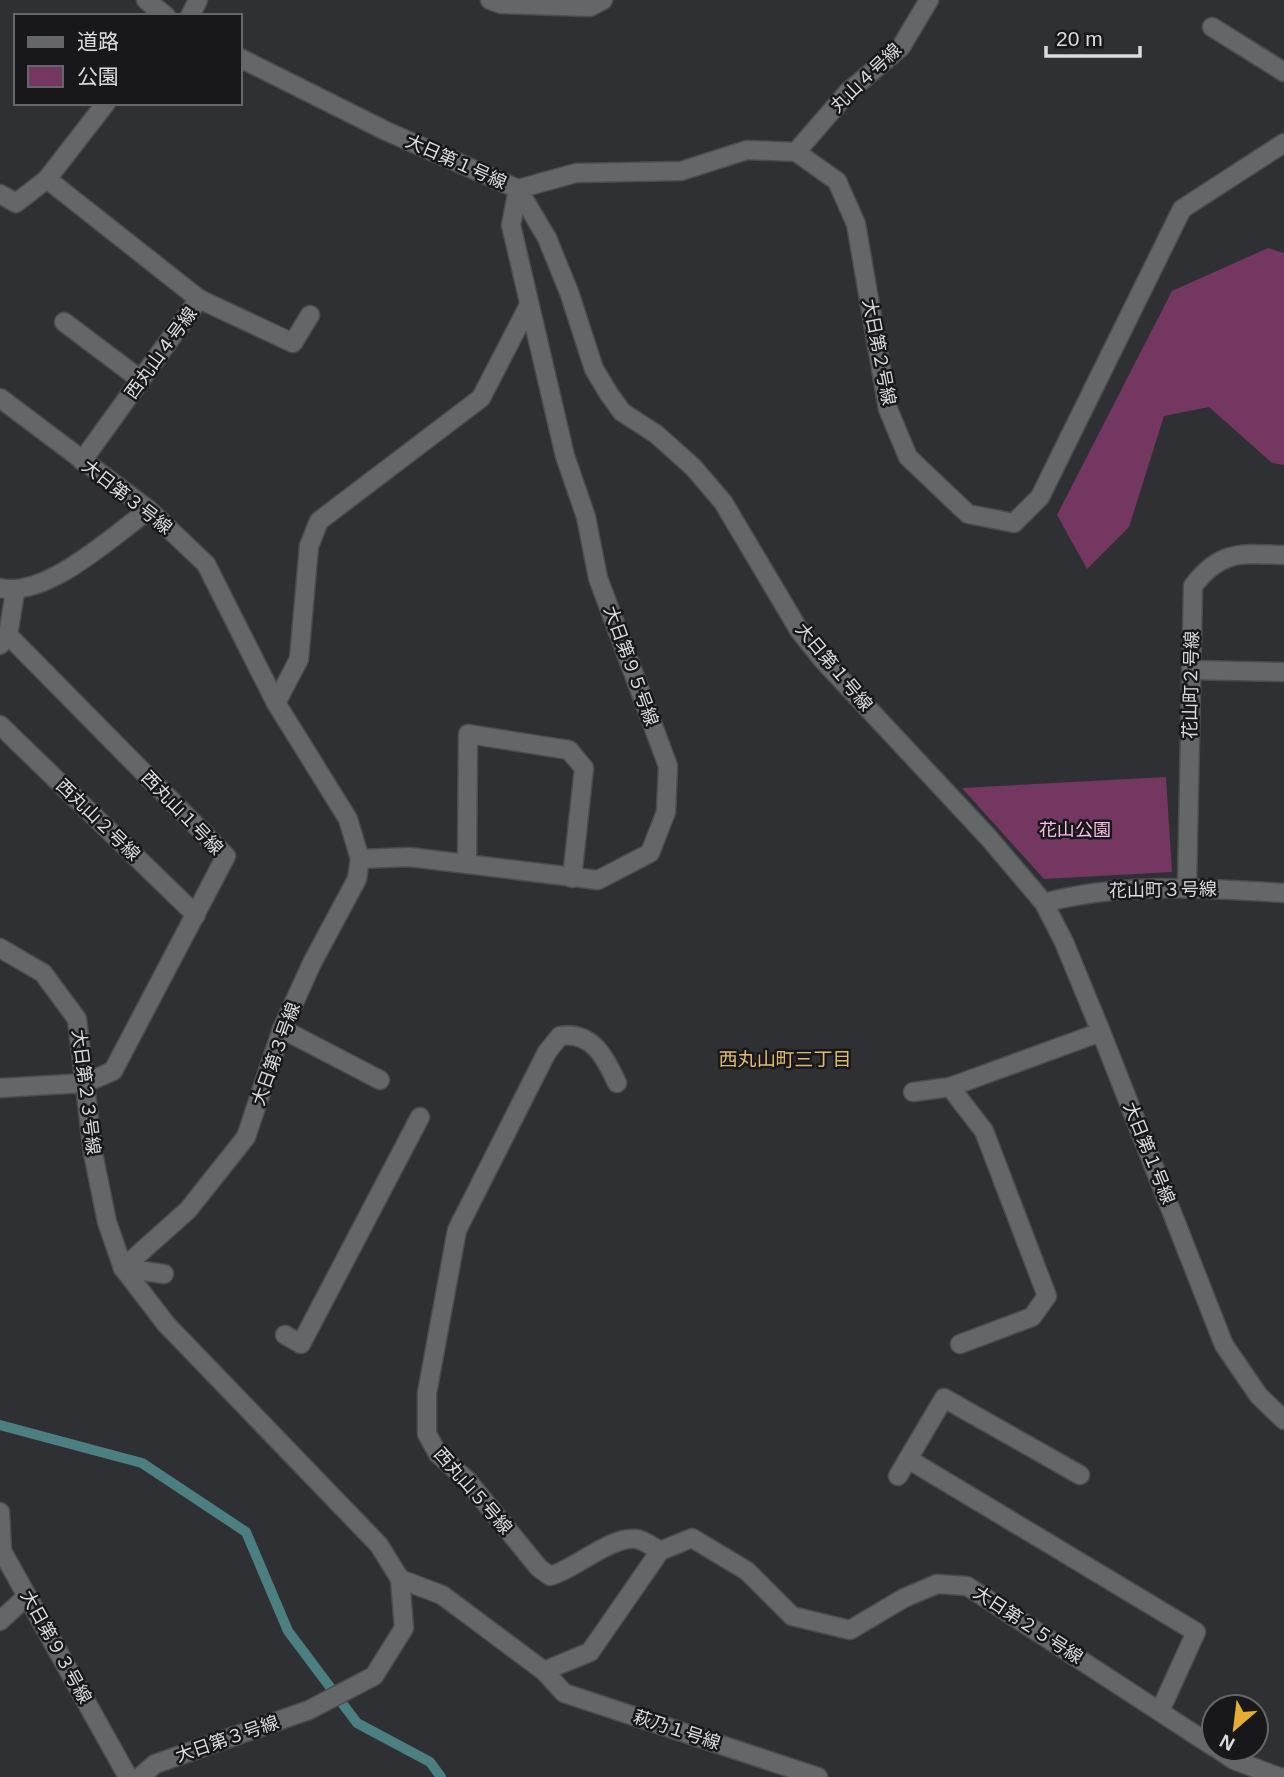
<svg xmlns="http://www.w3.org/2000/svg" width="1284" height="1777" font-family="Helvetica,'Noto Sans JP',sans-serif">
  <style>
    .green { fill: #733762 }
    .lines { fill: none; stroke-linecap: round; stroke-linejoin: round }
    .stream { stroke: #4c7f82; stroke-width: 10 }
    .service-casing { stroke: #4b4c4f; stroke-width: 21 }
    .minor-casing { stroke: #4b4c4f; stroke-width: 21 }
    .tertiary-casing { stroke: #4b4c4f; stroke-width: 21 }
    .service { stroke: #646667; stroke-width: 18 }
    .minor { stroke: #646667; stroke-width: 18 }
    .tertiary { stroke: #646667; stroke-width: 18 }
    .labels { text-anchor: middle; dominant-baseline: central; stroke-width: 5; stroke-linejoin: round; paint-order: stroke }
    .street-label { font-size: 18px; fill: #dbdcde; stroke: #18181a }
    .park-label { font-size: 18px; fill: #f9bee6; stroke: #18181a }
    .neighbourhood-label { font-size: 19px; fill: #dfba72; stroke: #18181a }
  </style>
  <rect width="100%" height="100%" fill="#2f3034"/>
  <g class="green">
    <path d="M1268,248L1284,253V465L1272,463L1209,407L1164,416L1129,527L1087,569L1057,515L1172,291Z"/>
    <path d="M1166,777L1172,872L1044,879L962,788Z"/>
  </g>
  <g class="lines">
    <path class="stream" d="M0,1425L142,1463L246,1532L288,1631L357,1723L430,1762L441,1777"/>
    <g class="service-casing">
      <g id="service">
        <path d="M1212,27L1284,72"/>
        <path d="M64,322L141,380"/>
        <path d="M950,1087L984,1131L1047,1296L1032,1317L960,1344"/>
        <path d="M123,1268L164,1274"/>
        <path d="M285,1335L301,1344L420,1117"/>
      </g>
    </g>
    <g class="minor-casing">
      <g id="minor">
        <path d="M490,0L501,4L590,7L603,0"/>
        <path d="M190,16L198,0"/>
        <path d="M796,152L848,92L901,47L929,0"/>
        <path d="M47,179L199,299L82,461"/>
        <path d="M0,194L16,203L47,179L106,103"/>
        <path d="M199,299L293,343L310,315"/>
        <path d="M0,588C47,598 111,537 149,510"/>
        <path d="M0,645L8,635L15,592"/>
        <path d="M1192,670L1284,672"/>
        <path d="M276,703L299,659L309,546L319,521L481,398L529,305"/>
        <path d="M0,725L196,915"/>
        <path d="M360,859L409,857L598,880L650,853L666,812L668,766L598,578L586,517L565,456L511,225L518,189"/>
        <path d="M467,864L468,734L569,750L584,768L572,878"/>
        <path d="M1187,887L1193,586C1221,549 1242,554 1284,555"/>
        <path d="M1044,903C1122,882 1203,888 1284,893"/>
        <path d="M0,948L43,973L77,1019L93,1153L107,1222L123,1268"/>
        <path d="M282,1029L380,1080"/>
        <path d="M617,1083C605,1057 592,1031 560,1036L547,1052L457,1230L427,1393V1434L438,1454L467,1480L539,1568L550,1576C575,1569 611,1536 636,1539C644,1540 653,1547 660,1551"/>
        <path d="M0,1088L85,1083L113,1071L226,856L8,635"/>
        <path d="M913,1092L950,1087L1101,1032"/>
        <path d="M908,1459L1196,1632L1160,1711"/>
        <path d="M898,1476L944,1398L1080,1475"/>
        <path d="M0,1512L2,1551L128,1777"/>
        <path d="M400,1579L442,1595L544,1671L590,1652L660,1551L692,1538L747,1571L792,1616L850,1630L904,1598L937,1584L967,1586L1214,1747"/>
        <path d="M0,1621L27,1596"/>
        <path d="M544,1671L564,1693L818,1777"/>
        <path d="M1218,1749L1234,1760L1279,1777"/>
      </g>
    </g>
    <g class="tertiary-casing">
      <g id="tertiary">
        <path d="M146,0L166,16"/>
        <path d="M240,58L386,131L518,189L547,238L569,292L594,369L609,394L622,412L656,434L693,467L723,502L799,630L822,659L988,837L1044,903L1064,942L1101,1032L1224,1345L1259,1396L1284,1420"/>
        <path d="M518,189L576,173L681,171L747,150L796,152L837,181L856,224L888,409L908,457L968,514L1014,523L1040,497L1182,209L1284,143"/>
        <path d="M0,398L149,510L206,564L276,703L348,819L360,859L357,879L312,963L282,1029L246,1137L188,1210L123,1268L166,1324L379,1545L400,1579L404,1628L374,1676L309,1710L155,1764L140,1777"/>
      </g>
    </g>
    <use href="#service" class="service"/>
    <use href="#minor" class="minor"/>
    <use href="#tertiary" class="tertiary"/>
  </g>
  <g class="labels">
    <g class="street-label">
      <text transform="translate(866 78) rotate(-44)">丸山４号線</text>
      <text transform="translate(456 162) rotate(24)">大日第１号線</text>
      <text transform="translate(879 352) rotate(79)">大日第２号線</text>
      <text transform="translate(161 353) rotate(-54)">西丸山４号線</text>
      <text transform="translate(127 497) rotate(38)">大日第３号線</text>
      <text transform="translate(631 666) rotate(70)">大日第９５号線</text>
      <text transform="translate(834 667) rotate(50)">大日第１号線</text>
      <text transform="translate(1191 685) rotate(-89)">花山町２号線</text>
      <text transform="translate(182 813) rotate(46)">西丸山１号線</text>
      <text transform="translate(98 820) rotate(44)">西丸山２号線</text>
      <text transform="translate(1163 890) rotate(-1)">花山町３号線</text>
      <text transform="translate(276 1054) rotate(-70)">大日第３号線</text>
      <text transform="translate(86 1092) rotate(83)">大日第２３号線</text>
      <text transform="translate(1149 1153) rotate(68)">大日第１号線</text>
      <text transform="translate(473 1491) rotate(49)">西丸山５号線</text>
      <text transform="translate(1028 1625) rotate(33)">大日第２５号線</text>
      <text transform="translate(56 1647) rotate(61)">大日第９３号線</text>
      <text transform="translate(677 1730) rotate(18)">萩乃１号線</text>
      <text transform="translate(227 1739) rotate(-19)">大日第３号線</text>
    </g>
    <g class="park-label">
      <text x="1075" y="830">花山公園</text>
    </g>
    <g class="neighbourhood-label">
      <text x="785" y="1059">西丸山町三丁目</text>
    </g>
  </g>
  <rect x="14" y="14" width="228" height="91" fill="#18181a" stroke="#666668" stroke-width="2"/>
  <rect x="28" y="37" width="35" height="10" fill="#646667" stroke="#666668" stroke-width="2"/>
  <text x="77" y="49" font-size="21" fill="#dbdcde">道路</text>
  <rect x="28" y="66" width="35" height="21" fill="#733762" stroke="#666668" stroke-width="2"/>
  <text x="77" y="84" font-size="21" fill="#dbdcde">公園</text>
  <g transform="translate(1235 1728) rotate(208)"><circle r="33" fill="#18181a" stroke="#666668" stroke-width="2"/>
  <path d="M0-5L12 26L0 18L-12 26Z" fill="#e4ae35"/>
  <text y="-10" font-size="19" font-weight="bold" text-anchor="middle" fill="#dbdcde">N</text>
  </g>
  <path d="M1046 46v10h94v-10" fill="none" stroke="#dbdcde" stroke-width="3.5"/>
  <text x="1056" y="46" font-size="21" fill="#dbdcde" stroke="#18181a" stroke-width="5" paint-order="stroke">20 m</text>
</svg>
